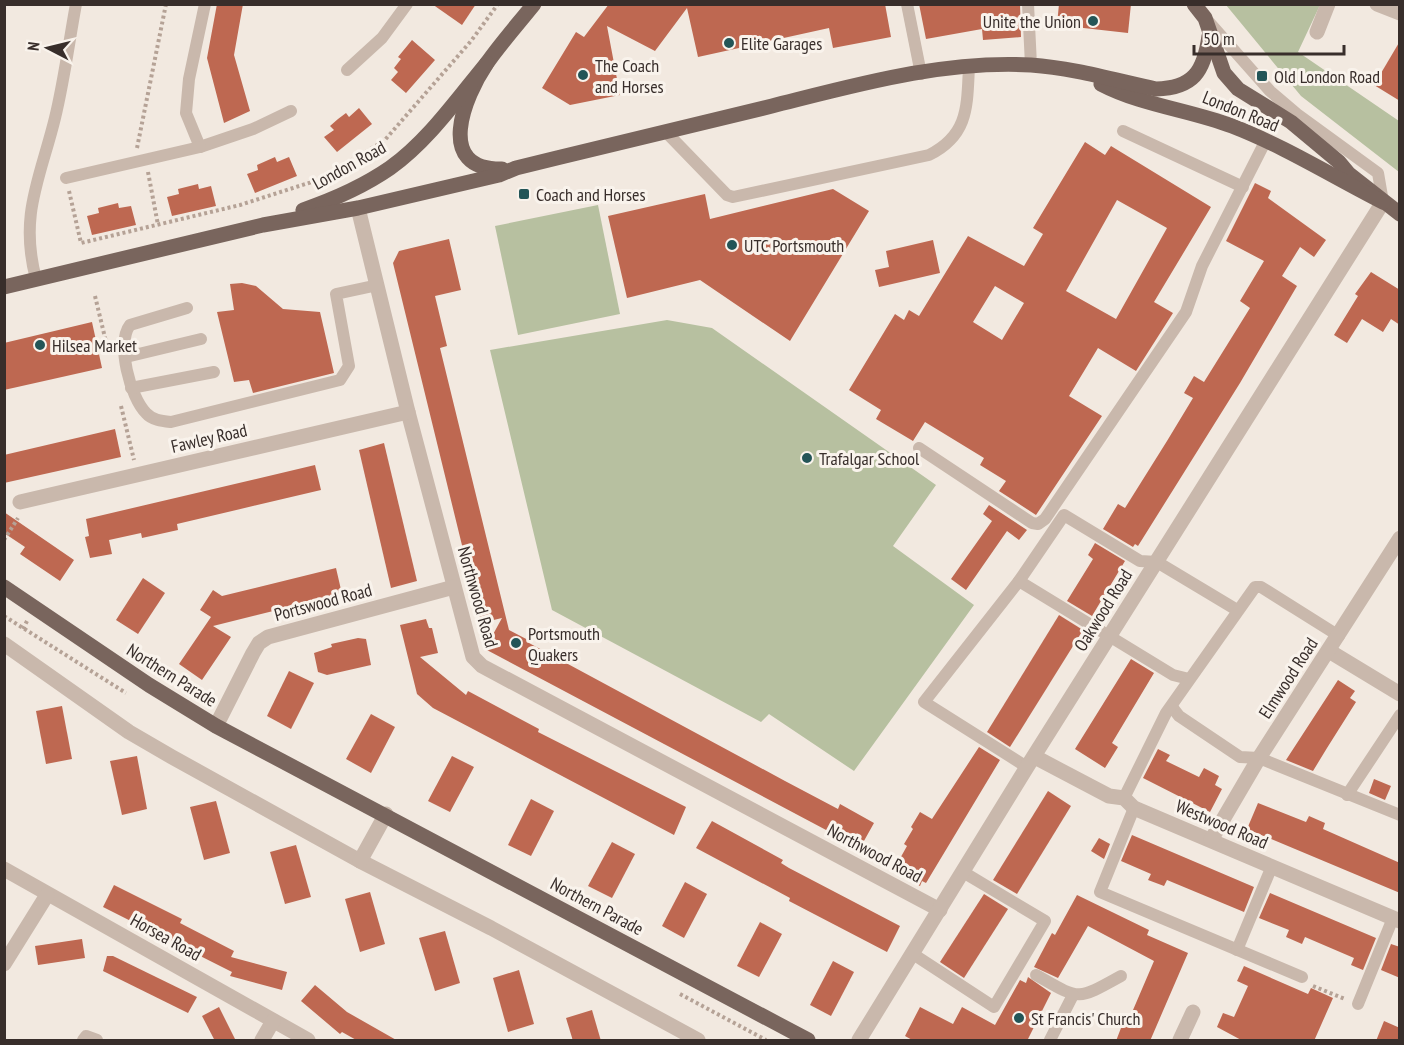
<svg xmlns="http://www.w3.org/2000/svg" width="1404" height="1045" font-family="'PT Sans Narrow',sans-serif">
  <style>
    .green { fill: #b7c0a0 }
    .building { fill: #be6851; fill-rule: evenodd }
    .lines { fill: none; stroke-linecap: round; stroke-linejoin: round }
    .path { stroke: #b5a296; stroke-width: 4; stroke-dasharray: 3 3; stroke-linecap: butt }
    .lane { stroke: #c9b8ac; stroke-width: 12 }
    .street { stroke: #c9b8ac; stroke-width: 15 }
    .primary { stroke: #79655d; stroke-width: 15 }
    .poi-dot { fill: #235557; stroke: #f9f3ec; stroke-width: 2 }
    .labels { text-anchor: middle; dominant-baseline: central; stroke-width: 6; stroke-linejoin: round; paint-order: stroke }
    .poi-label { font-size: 18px; fill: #382e2b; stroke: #f9f3ec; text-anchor: start }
    .street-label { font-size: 18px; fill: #382e2b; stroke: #f9f3ec }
  </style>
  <rect width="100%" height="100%" fill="#f2e9e0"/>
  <g class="green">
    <path d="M1226,5H1320L1298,52L1399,121V172L1301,96Z"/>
    <path d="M598,205L620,314L518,335L495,226Z"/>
    <path d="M667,320L712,328L936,485L893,546L974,605L854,771L769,714L761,722L552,610L490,350Z"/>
  </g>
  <g class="building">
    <path d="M217,4H243L234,55L250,111L224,123L207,58Z"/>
    <path d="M432,4H476L462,25Z"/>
    <path d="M609,4H885L891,37L833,48L829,28L698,57L687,8L655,51L607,26L620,95L570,105L542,88L576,32L584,37Z"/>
    <path d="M919,4H1020L1021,37L983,40L982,29L926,39Z"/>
    <path d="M1059,4H1131L1128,33L1057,25Z"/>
    <path d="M412,40L435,60L406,93L391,80L398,72L394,68L401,59L398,57Z"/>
    <path d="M1400,41V101L1374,85Z"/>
    <path d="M359,108L372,124L337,152L324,137L334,130L330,126L338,119L346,113L349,117Z"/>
    <path d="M1085,142L1105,155L1111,146L1211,207L1154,302L1173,313L1136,371L1098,348L1069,396L1102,416L1036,515L999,491L1006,481L980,465L984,458L925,422L913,441L876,419L881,410L849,390L895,314L904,320L909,310L919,316L968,236L1024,266L1043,234L1033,228ZM1117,200L1167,228L1116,319L1066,291ZM995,286L1024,303L1002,340L973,322Z"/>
    <path d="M275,157L277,162L289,157L297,176L255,193L247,174L258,170L257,165Z"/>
    <path d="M1255,183L1271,191L1268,198L1326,240L1314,257L1300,247L1282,276L1297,286L1240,383L1138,546L1135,544L1133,547L1103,529L1118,504L1125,508L1167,441L1193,398L1184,393L1194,376L1204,382L1250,308L1240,301L1264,261L1226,241Z"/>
    <path d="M198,184L199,189L211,186L216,206L172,216L167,197L179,194L178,189Z"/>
    <path d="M833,189L869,211L790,341L700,280L627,298L608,216L705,194L710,219Z"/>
    <path d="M118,203L119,208L131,206L136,225L92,235L87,216L99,213L98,208Z"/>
    <path d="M449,239L461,290L435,296L447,346L440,348L509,630L530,641L529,643L785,781L838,809L840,804L874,823L860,848L485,649L502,618L481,623L393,263L399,251Z"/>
    <path d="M933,240L940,273L879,287L875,270L889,267L886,251Z"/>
    <path d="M1371,272L1400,290V325L1391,319L1383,332L1362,319L1347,343L1334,335L1358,296L1355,294Z"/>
    <path d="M242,283L256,286L283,309L320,312L334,373L253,393L249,380L234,382L217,312L234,310L230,284Z"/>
    <path d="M92,322L102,368L4,390V343Z"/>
    <path d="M115,429L121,457L4,483V455Z"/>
    <path d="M384,443L417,581L391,588L359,450Z"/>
    <path d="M315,465L321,490L177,524L178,530L142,538L141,533L109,540L112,554L90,558L85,537L89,536L86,519Z"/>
    <path d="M989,505L1027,530L1019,540L1007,531L966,590L951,579L992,521L983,514Z"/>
    <path d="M4,512L74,560L60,581L20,554L25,547L4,533Z"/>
    <path d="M1095,543L1125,561L1092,616L1067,601L1093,559L1088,555Z"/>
    <path d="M336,568L342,594L213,626L231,637L202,680L179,664L211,617L200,610L213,590L222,596Z"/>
    <path d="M143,578L165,593L138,634L116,620Z"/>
    <path d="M1059,615L1083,630L1010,747L987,732Z"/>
    <path d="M426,619L429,628H432L438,653L420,657L466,695L468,691L539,729L538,732L686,807L674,835L433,708L417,694L400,625Z"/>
    <path d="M358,638L366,639L371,665L327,675L318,672L314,653L332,647L331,644Z"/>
    <path d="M1131,659L1154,673L1112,743L1118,747L1105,768L1075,749Z"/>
    <path d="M289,671L314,683L291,729L267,716Z"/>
    <path d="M1338,680L1355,691L1350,698L1356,702L1327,748L1313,771L1286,760Z"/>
    <path d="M62,706L72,759L46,764L36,711Z"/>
    <path d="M371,714L395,727L371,773L346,759Z"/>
    <path d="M979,747L1000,760L926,883L922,881L920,886L893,871L907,846L904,844L913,829L911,827L920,812L932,819Z"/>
    <path d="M1158,749L1170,755L1166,761L1199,777L1204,768L1219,776L1215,785L1222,789L1210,812L1143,778Z"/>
    <path d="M137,756L147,809L122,815L110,761Z"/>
    <path d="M452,756L474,767L450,812L428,801Z"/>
    <path d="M1374,779L1391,786L1385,800L1369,793Z"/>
    <path d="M1048,791L1071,806L1017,894L993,880Z"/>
    <path d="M531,799L554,811L531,856L508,845Z"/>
    <path d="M216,801L230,853L204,860L190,807Z"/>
    <path d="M1258,803L1306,822L1309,816L1325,823L1323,829L1400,863V893L1247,829Z"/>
    <path d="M712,821L783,860L781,863L789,868L900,926L887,952L789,901L790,898L696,848Z"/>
    <path d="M1132,835L1254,887L1244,912L1167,880L1164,886L1148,880L1151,874L1121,861Z"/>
    <path d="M1099,838L1110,844L1104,859L1091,851Z"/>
    <path d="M612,842L635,854L612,898L588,886Z"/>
    <path d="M296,845L311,897L285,904L270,852Z"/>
    <path d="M685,882L707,894L684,938L662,926Z"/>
    <path d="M114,885L182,919L180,923L234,951L231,957L287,972L282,990L230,976L232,972L103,907Z"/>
    <path d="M370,892L385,944L360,952L345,899Z"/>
    <path d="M1270,893L1376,938L1363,970L1351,965L1354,958L1305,937L1302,944L1286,937L1289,930L1259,918Z"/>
    <path d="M984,894L1008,909L964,978L940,962Z"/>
    <path d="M1077,895L1149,930L1147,935L1188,953L1150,1041H1116L1126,1015L1130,1017L1154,961L1088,926L1058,978L1034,967L1052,933L1055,935Z"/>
    <path d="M760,922L782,934L759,977L737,966Z"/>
    <path d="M445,931L460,983L435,991L419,938Z"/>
    <path d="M82,939L85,958L38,965L35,946Z"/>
    <path d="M1391,944L1400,947V978L1381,970Z"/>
    <path d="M107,956H113L197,997L188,1013L103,971Z"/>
    <path d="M833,961L854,972L831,1016L810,1005Z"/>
    <path d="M1244,966L1308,994L1311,988L1333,998L1314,1041H1243L1217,1027L1223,1013L1234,1017L1248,986L1237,981Z"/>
    <path d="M519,970L534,1024L508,1032L493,978Z"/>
    <path d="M1028,977L1051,993L1027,1041H914L905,1036L920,1007L953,1024L962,1007L995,1025L1020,980L1026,983Z"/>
    <path d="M315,985L347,1012L398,1041H358L342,1032L340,1034L301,1001Z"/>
    <path d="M219,1007L236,1041H215L202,1016Z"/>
    <path d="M592,1010L601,1041H573L566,1018Z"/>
    <path d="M1384,1021L1400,1028V1041H1376Z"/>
  </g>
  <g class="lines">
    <g class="path">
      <path d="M137,148L166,4"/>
      <path d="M148,172L158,225"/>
      <path d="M69,191L81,243L240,205L318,180L384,141L471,41L498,4"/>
      <path d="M95,296L107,346"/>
      <path d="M121,406L134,460"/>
      <path d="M4,540L18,518"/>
      <path d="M4,616L126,693"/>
      <path d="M23,629L27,621"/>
      <path d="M1313,986L1345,999"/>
      <path d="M680,994L766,1040"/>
    </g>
    <g class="lane">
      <path d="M205,4L189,79L186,113L200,147L253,129L291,111"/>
      <path d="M907,4L921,74"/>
      <path d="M1028,4L1031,65"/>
      <path d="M1208,21L1270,91L1297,114L1378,173L1383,202"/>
      <path d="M347,70L382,38L407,4"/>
      <path d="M665,131L727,195L733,197L929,155C969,135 967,106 969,66"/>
      <path d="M1123,131L1243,187"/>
      <path d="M66,178L200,147"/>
      <path d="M36,279C19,215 40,179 55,118C64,81 69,42 76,4"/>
      <path d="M187,308L130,325C116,343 130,397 146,413C152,420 162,421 171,422L340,380L349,366L336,294L378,285"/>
      <path d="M126,357L201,339"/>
      <path d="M131,388L214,372"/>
      <path d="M919,448L1032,523L1038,524L1045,519L1186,312L1202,266L1266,140"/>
      <path d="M1019,581L1064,515L1140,561L1157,562L1237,610"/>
      <path d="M1172,707L1179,716L1240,757L1259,758L1400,815"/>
      <path d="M1027,767L924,702L1019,581L1173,675L1189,679"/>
      <path d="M1347,795L1400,715"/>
      <path d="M1124,798L1166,713L1255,587H1261L1339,636"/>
      <path d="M1134,808L1100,892L1302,977"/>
      <path d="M1237,950L1272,866"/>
      <path d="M913,954L994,1007L1045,921L963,872"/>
      <path d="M1036,975C1080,1000 1076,1001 1121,976"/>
      <path d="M1358,1004L1393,918"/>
      <path d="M83,1040L86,1036L97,1040"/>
      <path d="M1050,1040L1073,995"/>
    </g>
    <g class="street">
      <path d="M1377,4L1400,13"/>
      <path d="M1317,32L1328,4"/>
      <path d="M358,208L408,412L473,657L482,666L940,910"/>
      <path d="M20,502L408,412"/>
      <path d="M4,644L129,732L172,757L360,861L491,928L698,1040"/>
      <path d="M1329,651L1400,694"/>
      <path d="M216,726L253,653L259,643L268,637L454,587"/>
      <path d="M1035,757L1109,796L1124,798L1134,808L1400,921"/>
      <path d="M1211,840L1259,758L1400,538"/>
      <path d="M360,861L386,814"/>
      <path d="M4,869L308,1040"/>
      <path d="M4,964L47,895"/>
      <path d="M262,1040L273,1021"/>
      <path d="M859,1040L1027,767L1383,202"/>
      <path d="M1180,1040L1193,1012"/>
    </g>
    <g class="primary">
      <path d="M1194,4L1205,18L1224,73L1238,89L1291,122L1339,162L1349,174L1400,214"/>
      <path d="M1101,84C1141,105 1190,110 1232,126C1284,146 1332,176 1383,202"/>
      <path d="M502,169C434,170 464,97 487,63C501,43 518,24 534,4"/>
      <path d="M303,210C332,200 364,186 390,168C428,141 457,99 487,63"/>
      <path d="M4,287L263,225L358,208L499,175L516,168C601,147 686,127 772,106C856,85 943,60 1031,65C1073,68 1114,80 1156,89C1193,88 1204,72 1209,36"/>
      <path d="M4,587L149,685L216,726L808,1040"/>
    </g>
  </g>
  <g class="poi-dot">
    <circle cx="1093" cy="21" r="6"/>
    <circle cx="729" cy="43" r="6"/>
    <circle cx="583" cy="75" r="6"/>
    <rect x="1256" y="70" width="12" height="12" rx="3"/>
    <rect x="518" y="188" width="12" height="12" rx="3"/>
    <circle cx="732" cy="245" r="6"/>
    <circle cx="40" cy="345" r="6"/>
    <circle cx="807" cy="458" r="6"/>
    <circle cx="516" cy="643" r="6"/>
    <circle cx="1019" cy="1018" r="6"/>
  </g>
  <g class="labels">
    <g class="poi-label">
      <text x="1081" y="21" text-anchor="end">Unite the Union</text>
      <text x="741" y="43">Elite Garages</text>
      <text x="595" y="65">The Coach<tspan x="595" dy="21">and Horses</tspan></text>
      <text x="1274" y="76">Old London Road</text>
      <text x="536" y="194">Coach and Horses</text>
      <text x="744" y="245">UTC Portsmouth</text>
      <text x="52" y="345">Hilsea Market</text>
      <text x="819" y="458">Trafalgar School</text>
      <text x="528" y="633">Portsmouth<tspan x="528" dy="21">Quakers</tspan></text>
      <text x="1031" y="1018">St Francis' Church</text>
    </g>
    <g class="street-label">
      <text transform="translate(1241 111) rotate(22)">London Road</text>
      <text transform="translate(349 165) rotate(-29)">London Road</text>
      <text transform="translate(209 438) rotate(-13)">Fawley Road</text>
      <text transform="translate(478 597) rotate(74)">Northwood Road</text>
      <text transform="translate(323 602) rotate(-15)">Portswood Road</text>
      <text transform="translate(1103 610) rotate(-58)">Oakwood Road</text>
      <text transform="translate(172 675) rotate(32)">Northern Parade</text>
      <text transform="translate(1288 678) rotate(-57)">Elmwood Road</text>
      <text transform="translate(1222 824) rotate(23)">Westwood Road</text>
      <text transform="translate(875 853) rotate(28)">Northwood Road</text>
      <text transform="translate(597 906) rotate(28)">Northern Parade</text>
      <text transform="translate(166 937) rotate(29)">Horsea Road</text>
    </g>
  </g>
  <rect width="1404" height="1045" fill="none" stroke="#382e2b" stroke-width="12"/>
  <g transform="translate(48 48) rotate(277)" stroke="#f9f3ec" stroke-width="4.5" paint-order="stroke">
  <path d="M0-4.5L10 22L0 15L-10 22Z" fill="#382e2b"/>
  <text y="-9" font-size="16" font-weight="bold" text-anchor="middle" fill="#382e2b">N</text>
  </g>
  <path d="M1194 45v9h150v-9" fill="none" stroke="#382e2b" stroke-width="3"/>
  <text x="1203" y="45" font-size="18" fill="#382e2b" stroke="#f9f3ec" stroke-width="4.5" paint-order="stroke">50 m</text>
</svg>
